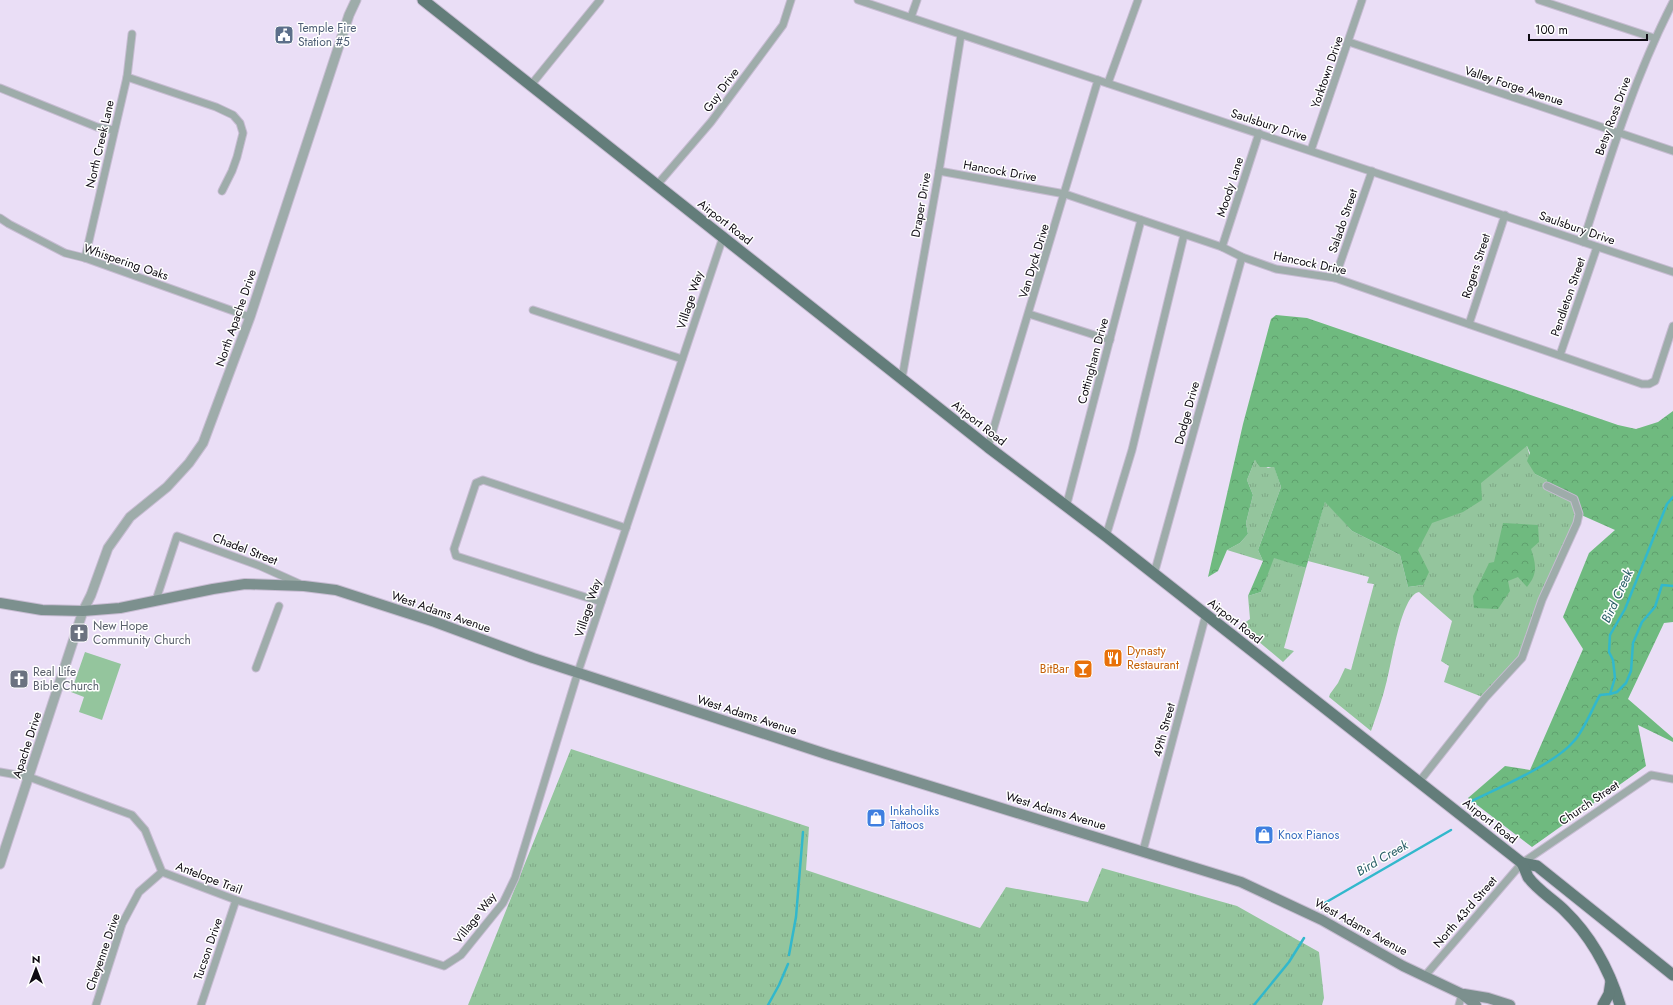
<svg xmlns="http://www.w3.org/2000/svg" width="1673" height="1005" font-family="Jost,sans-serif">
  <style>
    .grass { fill: url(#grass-tufts) }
    .forest { fill: url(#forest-crowns) }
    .pitch { fill: #94c59d }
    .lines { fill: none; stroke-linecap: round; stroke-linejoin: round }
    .stream { stroke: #32b8cc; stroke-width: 2.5 }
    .minor-casing { stroke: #c7bcd2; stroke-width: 9 }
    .tertiary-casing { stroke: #c7bcd2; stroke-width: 11 }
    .secondary-casing { stroke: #c7bcd2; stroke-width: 12 }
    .primary-casing { stroke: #c7bcd2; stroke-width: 13 }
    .minor { stroke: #9eacaa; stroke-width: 7 }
    .tertiary { stroke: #9eacaa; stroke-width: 9 }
    .secondary { stroke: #7c908e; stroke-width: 10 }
    .primary { stroke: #637d7a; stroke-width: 11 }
    .labels { text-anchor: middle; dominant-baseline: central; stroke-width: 3; stroke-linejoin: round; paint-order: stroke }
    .service-label { font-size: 12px; fill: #4e5e75; stroke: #fff; text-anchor: start }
    .street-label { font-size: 12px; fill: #0e0a12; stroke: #fff }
    .worship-label { font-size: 12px; fill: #5b616d; stroke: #fff; text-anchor: start }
    .food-label { font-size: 12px; fill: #c56008; stroke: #fff; text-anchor: start }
    .shop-label { font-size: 12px; fill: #366cbe; stroke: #fff; text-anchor: start }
    .water-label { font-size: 13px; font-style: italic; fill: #2a5f67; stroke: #fff }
  </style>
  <defs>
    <pattern id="grass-tufts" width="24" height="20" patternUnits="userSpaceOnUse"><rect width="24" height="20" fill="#94c59d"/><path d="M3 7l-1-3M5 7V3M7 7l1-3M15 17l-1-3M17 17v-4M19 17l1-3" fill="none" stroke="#7ea886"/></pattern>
    <pattern id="forest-crowns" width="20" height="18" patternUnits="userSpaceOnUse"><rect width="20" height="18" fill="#6fba7f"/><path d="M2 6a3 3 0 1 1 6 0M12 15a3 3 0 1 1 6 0" fill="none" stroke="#5f9f6d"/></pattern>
  </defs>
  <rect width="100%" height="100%" fill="#eadef6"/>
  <g class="grass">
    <path d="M1527,446L1535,474L1547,480L1574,499L1579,514L1522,658L1485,698L1444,682L1449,666L1441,661L1452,621L1419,592C1401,595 1392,663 1387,680C1383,697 1377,714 1371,731L1329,697L1330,694L1338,683L1345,668L1351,670L1374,584L1367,583L1369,577L1308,561L1325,501L1352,531L1400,555L1408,587L1423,585L1381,529Z"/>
    <path d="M1255,460L1268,468L1274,466L1281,487L1258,550L1263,561L1227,550L1240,543L1248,534L1246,523L1253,495L1247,480Z"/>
    <path d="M1273,557L1306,568L1284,648L1294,651L1283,662L1240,626L1250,619L1248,596L1261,592Z"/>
    <path d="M571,749L809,827L806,870L980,928L1006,887L1088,902L1102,868L1237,906L1319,952L1324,998L1322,1005H468Z"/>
  </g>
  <g class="forest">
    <path d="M1276,315L1307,318L1618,425L1636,429L1658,422L1673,411V622L1664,623L1628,699L1673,738V742L1638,725L1646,766L1532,847L1468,798L1505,766L1530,770L1583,649L1563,617L1589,553L1615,530L1579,514L1574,499L1547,486V480L1535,474L1527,461L1530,453L1527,446L1481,483L1482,500L1463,512L1432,523L1418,550L1429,572L1423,585L1408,587L1400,555L1352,531L1325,502L1306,568L1274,558L1261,592L1248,596L1263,561L1258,550L1281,487L1274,467H1260L1255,460L1247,480L1253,495L1246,523L1248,534L1240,543L1227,550L1218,571L1208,577L1243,424L1271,319Z"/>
    <path d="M1503,523L1538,525L1539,542L1531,549C1536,564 1538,574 1527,587L1518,577L1508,581L1510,591L1498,609L1474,608L1473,596L1489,563L1494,562Z"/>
  </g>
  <path class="pitch" d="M85,652L121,664L102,720L79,712L84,697L71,692Z"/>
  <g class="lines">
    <g class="stream">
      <path d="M1610,694L1617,692L1626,683L1631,671L1633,643L1642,622L1655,607L1662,585L1673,586"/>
      <path d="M1470,802C1498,788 1555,764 1574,741C1583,732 1593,707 1600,695L1610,694L1615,678L1613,660L1609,652L1610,635L1625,609L1667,504L1673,497"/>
      <path d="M1323,904L1451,830"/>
      <path d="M789,955L796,917L803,832"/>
      <path d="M768,1005L779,985L788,964"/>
      <path d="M1254,1005L1289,962L1304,938"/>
    </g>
    <g class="minor-casing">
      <g id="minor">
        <path d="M858,0L1673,272"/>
        <path d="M1539,0L1654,38"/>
        <path d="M911,17L917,0"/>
        <path d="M1349,42L1673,151"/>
        <path d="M127,77L216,107L233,115L240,123L243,133L237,157L232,171L222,191"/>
        <path d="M1108,83L1138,0"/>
        <path d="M531,85L600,0"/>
        <path d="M0,88L97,127L114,130"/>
        <path d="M1311,150L1362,0"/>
        <path d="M939,171L1065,194L1222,247L1242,257L1276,269L1335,278L1642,384H1649L1655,381L1673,326"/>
        <path d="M657,185L711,122L783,25L791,0"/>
        <path d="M0,218L9,224L65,253L85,258L250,317"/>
        <path d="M1583,242C1609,160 1634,78 1673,2"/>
        <path d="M1222,247L1259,133"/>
        <path d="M85,258L127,77L132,34"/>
        <path d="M1335,278L1372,171"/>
        <path d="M533,310L682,359"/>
        <path d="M1029,314L1110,340"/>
        <path d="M1469,324L1505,215"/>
        <path d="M1560,355L1597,247"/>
        <path d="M902,378L939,171L961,35"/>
        <path d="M988,447L1098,80"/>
        <path d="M1066,507L1141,220"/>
        <path d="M1106,536L1132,450L1184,235"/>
        <path d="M1154,574L1242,257"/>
        <path d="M156,600L177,536L260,566L300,584"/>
        <path d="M601,602L456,556L454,549L476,483L483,480L626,528"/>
        <path d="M256,668L279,606"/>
        <path d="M0,772L29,777L132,815L145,830L162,872L236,900L444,966L461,955L503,903L515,878L578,672L723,237"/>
        <path d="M1419,782L1485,698L1522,658L1542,600L1577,523L1579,514L1574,499L1547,486"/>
        <path d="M1143,851L1206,614"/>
        <path d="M1424,977L1522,863L1651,775L1673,779"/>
        <path d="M96,1005L122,924L139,892L162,872"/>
        <path d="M201,1005L236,900"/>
        <path d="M1459,1005L1462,994"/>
      </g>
    </g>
    <g class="tertiary-casing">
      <path id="tertiary" d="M0,864L83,611L91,595L108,548L130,517L167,487L189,463L203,443L250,317L349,15L356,0"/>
    </g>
    <g class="secondary-casing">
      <g id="secondary">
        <path d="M0,603L42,610L83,611L120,608L213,589L245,584L304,586L336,590L435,622L533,658L826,754L1241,882L1322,920L1403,966L1462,994L1476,1005"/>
        <path d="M1464,994L1488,998L1510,1005"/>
      </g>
    </g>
    <g class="primary-casing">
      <g id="primary">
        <path d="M423,0L988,447L1106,536L1522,863L1537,866L1673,975"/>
        <path d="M1522,863C1524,867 1526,872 1528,877C1537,890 1553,899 1564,910C1591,936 1609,969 1620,1005"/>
        <path d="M1603,1005L1609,994L1611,981"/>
      </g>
    </g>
    <use href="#minor" class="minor"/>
    <use href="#tertiary" class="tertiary"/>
    <use href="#secondary" class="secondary"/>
    <use href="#primary" class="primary"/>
  </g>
  <defs>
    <g id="civic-square" transform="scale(1)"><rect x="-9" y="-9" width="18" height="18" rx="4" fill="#5c6f8a" stroke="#fff"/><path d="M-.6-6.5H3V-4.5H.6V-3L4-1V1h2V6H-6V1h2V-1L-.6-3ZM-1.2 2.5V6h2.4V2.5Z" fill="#fff"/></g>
    <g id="church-square" transform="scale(1)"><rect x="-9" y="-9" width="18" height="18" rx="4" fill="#6b7280" stroke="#fff"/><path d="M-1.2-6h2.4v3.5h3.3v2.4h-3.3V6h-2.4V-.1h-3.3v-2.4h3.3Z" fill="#fff"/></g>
    <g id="restaurant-square" transform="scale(1)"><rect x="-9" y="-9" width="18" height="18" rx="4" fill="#e8710a" stroke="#fff"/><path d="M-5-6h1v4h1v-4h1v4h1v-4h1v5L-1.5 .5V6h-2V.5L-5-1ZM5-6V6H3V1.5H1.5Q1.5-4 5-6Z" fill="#fff"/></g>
    <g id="bar-square" transform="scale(1)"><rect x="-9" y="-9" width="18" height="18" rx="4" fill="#e8710a" stroke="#fff"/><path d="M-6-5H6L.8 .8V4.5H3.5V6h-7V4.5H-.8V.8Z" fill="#fff"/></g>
    <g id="shop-square" transform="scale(1)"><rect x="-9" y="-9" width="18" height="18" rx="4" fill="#3f7fe0" stroke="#fff"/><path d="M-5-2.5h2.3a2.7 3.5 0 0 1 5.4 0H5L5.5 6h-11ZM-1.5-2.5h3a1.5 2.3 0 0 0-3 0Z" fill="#fff"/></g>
  </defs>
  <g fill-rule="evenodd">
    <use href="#civic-square" x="284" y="35"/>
    <use href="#church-square" x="79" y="633"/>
    <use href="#restaurant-square" x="1113" y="658"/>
    <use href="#bar-square" x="1083" y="669"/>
    <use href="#church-square" x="19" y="679"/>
    <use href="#shop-square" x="876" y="818"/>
    <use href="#shop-square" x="1264" y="835"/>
  </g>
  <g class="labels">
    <g class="service-label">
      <text x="298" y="28">Temple Fire<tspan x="298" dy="14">Station #5</tspan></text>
    </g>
    <g class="street-label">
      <text transform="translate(1327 72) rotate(-71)">Yorktown Drive</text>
      <text transform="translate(1514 86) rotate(18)">Valley Forge Avenue</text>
      <text transform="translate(721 90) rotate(-54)">Guy Drive</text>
      <text transform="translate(1613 116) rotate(-70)">Betsy Ross Drive</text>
      <text transform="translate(1269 125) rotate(18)">Saulsbury Drive</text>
      <text transform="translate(100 144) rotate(-77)">North Creek Lane</text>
      <text transform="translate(1000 171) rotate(10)">Hancock Drive</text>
      <text transform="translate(1230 187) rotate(-72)">Moody Lane</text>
      <text transform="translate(921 205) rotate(-80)">Draper Drive</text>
      <text transform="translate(1343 221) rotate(-71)">Salado Street</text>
      <text transform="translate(725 222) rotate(38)">Airport Road</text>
      <text transform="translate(1577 228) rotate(19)">Saulsbury Drive</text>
      <text transform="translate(1034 261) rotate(-73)">Van Dyck Drive</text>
      <text transform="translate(126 262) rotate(19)">Whispering Oaks</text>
      <text transform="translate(1310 263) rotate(12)">Hancock Drive</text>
      <text transform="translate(1476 266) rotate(-72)">Rogers Street</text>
      <text transform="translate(1568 297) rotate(-71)">Pendleton Street</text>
      <text transform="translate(690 300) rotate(-72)">Village Way</text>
      <text transform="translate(236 318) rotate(-71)">North Apache Drive</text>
      <text transform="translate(1093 361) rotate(-75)">Cottingham Drive</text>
      <text transform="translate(1187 413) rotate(-75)">Dodge Drive</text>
      <text transform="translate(979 423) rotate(38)">Airport Road</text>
      <text transform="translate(245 549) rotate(21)">Chadel Street</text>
      <text transform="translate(588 608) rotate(-72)">Village Way</text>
      <text transform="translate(441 612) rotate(19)">West Adams Avenue</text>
      <text transform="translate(1235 621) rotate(38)">Airport Road</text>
      <text transform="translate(747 715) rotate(18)">West Adams Avenue</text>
      <text transform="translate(1164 730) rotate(-75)">49th Street</text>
      <text transform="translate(27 745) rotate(-72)">Apache Drive</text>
      <text transform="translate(1589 803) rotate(-34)">Church Street</text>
      <text transform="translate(1056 811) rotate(17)">West Adams Avenue</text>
      <text transform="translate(1490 821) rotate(38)">Airport Road</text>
      <text transform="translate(209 878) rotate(21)">Antelope Trail</text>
      <text transform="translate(1465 912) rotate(-49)">North 43rd Street</text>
      <text transform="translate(475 918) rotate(-52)">Village Way</text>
      <text transform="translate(1361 927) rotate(29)">West Adams Avenue</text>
      <text transform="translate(208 949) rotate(-71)">Tucson Drive</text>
      <text transform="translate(103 952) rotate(-71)">Cheyenne Drive</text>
    </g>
    <g class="worship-label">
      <text x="93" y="626">New Hope<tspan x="93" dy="14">Community Church</tspan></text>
      <text x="33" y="672">Real Life<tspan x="33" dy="14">Bible Church</tspan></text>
    </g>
    <g class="food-label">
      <text x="1127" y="651">Dynasty<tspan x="1127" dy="14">Restaurant</tspan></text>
      <text x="1069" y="669" text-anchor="end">BitBar</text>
    </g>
    <g class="shop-label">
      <text x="890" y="811">Inkaholiks<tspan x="890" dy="14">Tattoos</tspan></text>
      <text x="1278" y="835">Knox Pianos</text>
    </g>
    <g class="water-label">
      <text transform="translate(1617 596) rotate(-65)">Bird Creek</text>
      <text transform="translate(1382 858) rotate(-30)">Bird Creek</text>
    </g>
  </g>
  <g transform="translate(36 969)" stroke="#ffffff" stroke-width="3" paint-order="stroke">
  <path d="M0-3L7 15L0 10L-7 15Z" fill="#0e0a12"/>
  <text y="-6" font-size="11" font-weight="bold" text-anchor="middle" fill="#0e0a12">N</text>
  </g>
  <path d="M1529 34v6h118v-6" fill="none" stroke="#0e0a12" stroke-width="2"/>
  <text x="1535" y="34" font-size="12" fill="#0e0a12" stroke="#ffffff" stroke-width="3" paint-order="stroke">100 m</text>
</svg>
